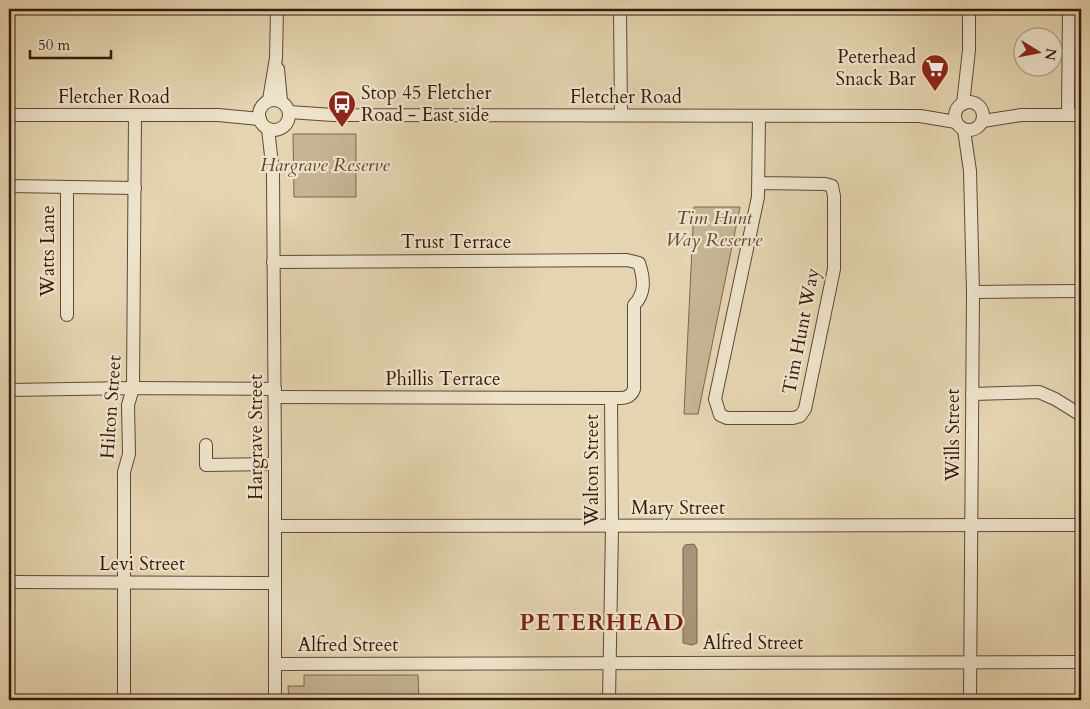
<svg xmlns="http://www.w3.org/2000/svg" width="1090" height="709" font-family="Cardo,serif">
  <style>
    .green { fill: #c6b493; stroke: #7d6650 }
    .water { fill: #a89478; stroke: #7a634d }
    .lines { fill: none; stroke-linecap: round; stroke-linejoin: round }
    .minor-casing { stroke: #604836; stroke-width: 14 }
    .minor { stroke: #ede3cb; stroke-width: 12 }
    .labels { text-anchor: middle; dominant-baseline: central; stroke-width: 4.5; stroke-linejoin: round; paint-order: stroke }
    .poi-label { font-size: 19px; fill: #34190d; stroke: #ede3cb; text-anchor: end }
    .street-label { font-size: 19px; fill: #34190d; stroke: #ede3cb }
    .park-label { font-size: 19px; font-style: italic; fill: #604835; stroke: #ede3cb }
    .district-label { font-size: 24px; font-weight: bold; letter-spacing: 1px; fill: #7a1f14; stroke: #ede3cb }
  </style>
  <rect width="100%" height="100%" fill="#e4d4af"/>
  <filter id="stains"><feTurbulence type="fractalNoise" baseFrequency=".004" numOctaves="4"/><feColorMatrix values="0 0 0 0 .2 0 0 0 0 .09 0 0 0 0 .02 0 0 0 .5 -.17"/></filter>
  <radialGradient id="worn" r=".72"><stop offset=".6" stop-color="#630" stop-opacity="0"/><stop offset="1" stop-color="#630" stop-opacity=".3"/></radialGradient>
  <g class="green">
    <path d="M293,134H356V197H294Z"/>
    <path d="M694,207H740L698,414H684Z"/>
    <path d="M304,675H418L419,700H289L288,686H304Z"/>
  </g>
  <path class="water" d="M694,544L697,549V643L692,645L683,643V548L685,545Z"/>
  <g class="lines">
    <g class="minor-casing">
      <g id="minor">
        <path d="M620,9L621,115"/>
        <path d="M278,69L281,101"/>
        <circle cx="274" cy="115" r="15"/>
        <path d="M269,100L276,58L277,9"/>
        <circle cx="969" cy="116" r="14"/>
        <path d="M963,104L969,50V9"/>
        <path d="M289,112L333,115L920,116L956,122"/>
        <path d="M9,115H218L260,119"/>
        <path d="M1068,115L1069,9"/>
        <path d="M983,121L1021,115H1081"/>
        <path d="M268,129L273,173L275,464V700"/>
        <path d="M964,130L970,171L973,292L970,700"/>
        <path d="M759,183L825,184L832,186L834,196V269L805,409L800,416L793,418H727L720,415L715,399L758,197L759,116"/>
        <path d="M9,186L135,188"/>
        <path d="M67,187V315"/>
        <path d="M273,262L627,260L639,263C644,278 646,293 634,305V389C630,400 621,398 611,398L612,527L609,700"/>
        <path d="M973,292L1081,291"/>
        <path d="M9,390L133,388L275,389"/>
        <path d="M972,394L1039,392L1055,399L1081,415"/>
        <path d="M275,397L611,398"/>
        <path d="M206,445V465L275,464"/>
        <path d="M275,526L1081,525"/>
        <path d="M9,582L275,583"/>
        <path d="M275,664L1081,662"/>
        <path d="M124,700V472L129,454L128,405L133,388L135,115"/>
      </g>
    </g>
    <use href="#minor" class="minor"/>
  </g>
  <defs>
    <g id="supermarket-pin" transform="scale(1.4375)"><path d="M0 17L-7.5 6A9.5 9.5 0 1 1 7.5 6Z" fill="#8f2418" stroke="#ede3cb"/><path d="M-6-5.5h2.5l.6 2H6L4.5 2H-2.5L-4.4-4H-6ZM-1.5 3.2a1.3 1.3 0 1 0 .1 0ZM3 3.2a1.3 1.3 0 1 0 .1 0Z" fill="#fff"/></g>
    <g id="bus-pin" transform="scale(1.4375)"><path d="M0 17L-7.5 6A9.5 9.5 0 1 1 7.5 6Z" fill="#8f2418" stroke="#ede3cb"/><path d="M-5-6H5V4H4V6H2V4H-2V6H-4V4H-5ZM-3.5-4V0h7V-4ZM-3.5 1.2v1.5H-2V1.2ZM2 1.2v1.5H3.5V1.2Z" fill="#fff"/></g>
  </defs>
  <g fill-rule="evenodd">
    <use href="#supermarket-pin" x="935" y="68"/>
    <use href="#bus-pin" x="342" y="104"/>
  </g>
  <g class="labels">
    <g class="poi-label">
      <text x="916" y="57">Peterhead<tspan x="916" dy="22">Snack Bar</tspan></text>
      <text x="361" y="93" text-anchor="start">Stop 45 Fletcher<tspan x="361" dy="22">Road - East side</tspan></text>
    </g>
    <g class="street-label">
      <text x="114" y="97">Fletcher Road</text>
      <text x="626" y="97">Fletcher Road</text>
      <text x="456" y="242">Trust Terrace</text>
      <text transform="translate(48 251) rotate(-90)">Watts Lane</text>
      <text transform="translate(801 331) rotate(-79)">Tim Hunt Way</text>
      <text x="443" y="379">Phillis Terrace</text>
      <text transform="translate(111 407) rotate(-86)">Hilton Street</text>
      <text transform="translate(953 435) rotate(-90)">Wills Street</text>
      <text transform="translate(256 437) rotate(-90)">Hargrave Street</text>
      <text transform="translate(592 470) rotate(-90)">Walton Street</text>
      <text x="678" y="508">Mary Street</text>
      <text x="142" y="564">Levi Street</text>
      <text x="753" y="643">Alfred Street</text>
      <text x="348" y="645">Alfred Street</text>
    </g>
    <g class="park-label">
      <text x="325" y="165">Hargrave Reserve</text>
      <text x="714" y="218">Tim Hunt<tspan x="714" dy="22">Way Reserve</tspan></text>
    </g>
    <g class="district-label">
      <text x="602" y="622">PETERHEAD</text>
    </g>
  </g>
  <rect width="1090" height="709" fill="none" stroke="#e4d4af" stroke-width="30"/>
  <rect x="10" y="10" width="1070" height="689" fill="none" stroke="#34190d" stroke-width="2.5"/>
  <rect x="15" y="15" width="1060" height="679" fill="none" stroke="#34190d"/>
  <g transform="translate(1038 52) rotate(100)"><circle r="24" fill="#ede3cb" stroke="#a3927f"/>
  <path d="M0-4L9 19L0 12L-9 19Z" fill="#8f2418"/>
  <text y="-8" font-size="14" font-weight="bold" text-anchor="middle" fill="#34190d">N</text>
  </g>
  <path d="M30 50v8h81v-8" fill="none" stroke="#34190d" stroke-width="2.5"/>
  <text x="38" y="50" font-size="15" fill="#34190d" stroke="#ede3cb" stroke-width="4" paint-order="stroke">50 m</text>
  <rect width="100%" height="100%" filter="url(#stains)"/>
  <rect width="100%" height="100%" fill="url(#worn)"/>
</svg>
